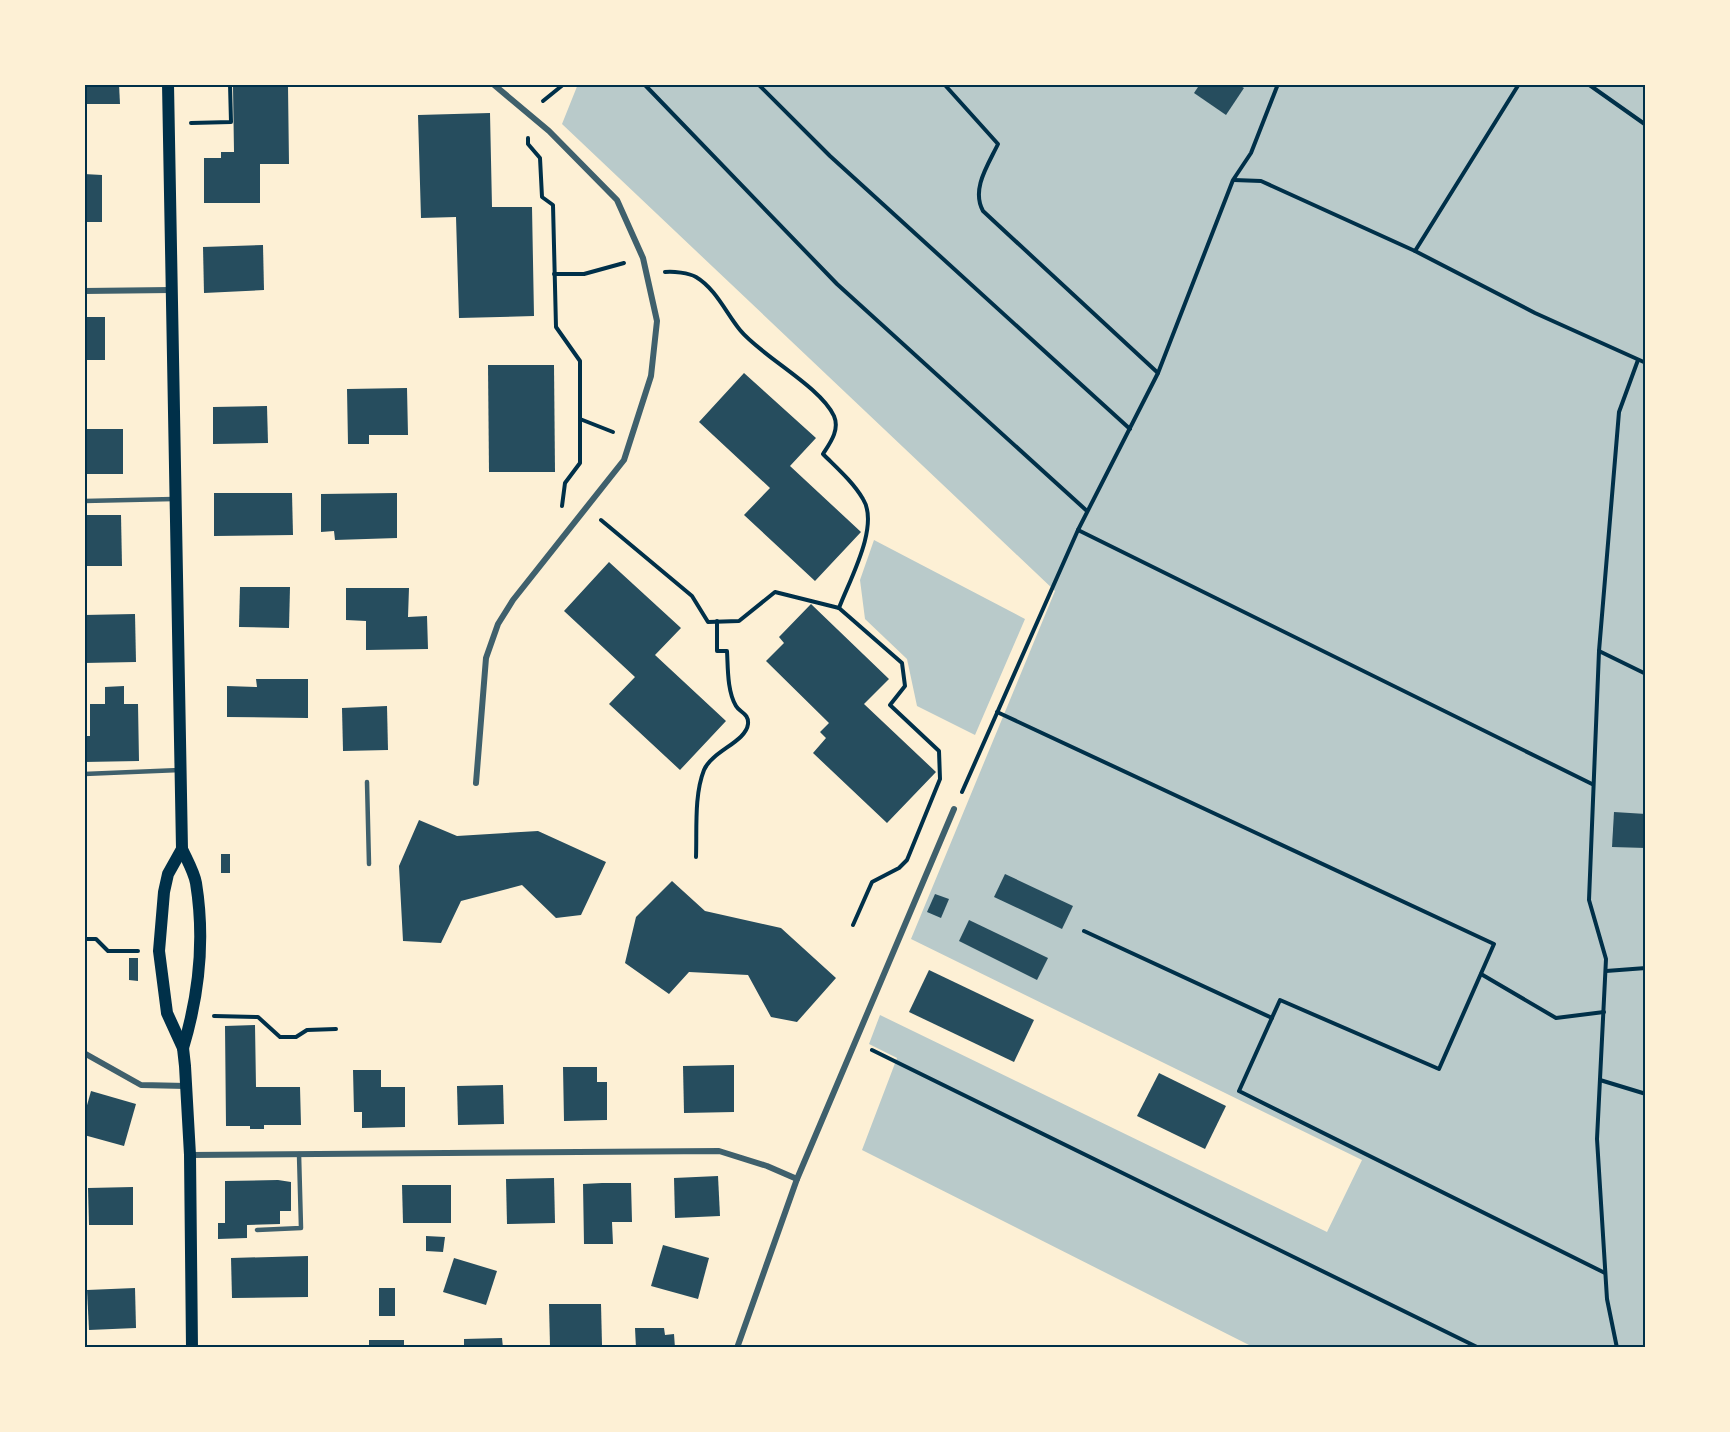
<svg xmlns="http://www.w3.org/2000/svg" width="1730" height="1432" font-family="'PT Sans Narrow',sans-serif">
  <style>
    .green { fill: #b9caca }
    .building { fill: #264d5e }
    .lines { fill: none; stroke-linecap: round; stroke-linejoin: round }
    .path { stroke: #003049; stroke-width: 4 }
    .service { stroke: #3f606c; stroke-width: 4.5 }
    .minor { stroke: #3f606c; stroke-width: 6 }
    .secondary { stroke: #003049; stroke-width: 12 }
    .neatline { fill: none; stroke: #003049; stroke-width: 2 }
  </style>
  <rect width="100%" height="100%" fill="#fdf0d5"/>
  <g class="green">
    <path d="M578,84H1646V1348H1255L862,1150L897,1058L869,1044L880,1015L1327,1232L1362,1160L911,939L1055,591L562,124Z"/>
    <path d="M874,540L1025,619L975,735L917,706L907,659L865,619L860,580Z"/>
  </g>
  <g class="building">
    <path d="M84,84H119L120,104H84Z"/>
    <path d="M1200,84H1237L1244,88L1226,115L1194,93Z"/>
    <path d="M288,86L289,164H260V203H204V158H221V152H234L233,87Z"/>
    <path d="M490,113L492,207H532L534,316L459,318L456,217L421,218L418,115Z"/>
    <path d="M84,174L102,175V222H84Z"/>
    <path d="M263,245L264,290L204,293L203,247Z"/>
    <rect x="84" y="317" width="21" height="43"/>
    <path d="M488,365H554L555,472H489Z"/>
    <path d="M744,373L816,438L790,466L861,532L815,581L744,515L770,488L699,422Z"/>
    <path d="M407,388L408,435H369V444H348L347,389Z"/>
    <path d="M267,406L268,443L213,444V407Z"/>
    <rect x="84" y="429" width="39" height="45"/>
    <path d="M214,493H292L293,535L214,536Z"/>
    <path d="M397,493V538L335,540L334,531L321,532V494Z"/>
    <path d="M84,515H121L122,566H84Z"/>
    <path d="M609,562L681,628L655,655L726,721L680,770L609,704L635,677L564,611Z"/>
    <path d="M240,587H290L289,628L239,627Z"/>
    <path d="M346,588H409L408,617L427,616L428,649L366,650V621L346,620Z"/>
    <path d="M811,604L889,679L864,704L936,772L887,823L813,753L826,738L820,732L829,723L766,661L784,643L779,637Z"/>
    <path d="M135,614L136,662L84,663V615Z"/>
    <path d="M256,679H308V718L227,717V686L257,687Z"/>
    <path d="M124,686V704H138L139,761L84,762V736H90V704H105V687Z"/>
    <path d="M387,706L388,750L343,751L342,708Z"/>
    <path d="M1614,812L1646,814V848L1612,847Z"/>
    <path d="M419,820L457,836L538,831L606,862L581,915L556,918L522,885L461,901L441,943L403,941L399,866Z"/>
    <rect x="221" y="854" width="9" height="19"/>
    <path d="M1005,874L1073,906L1062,929L994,897Z"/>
    <path d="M672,881L705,911L781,928L836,978L797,1022L771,1017L748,975L689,972L669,994L625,963L636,917Z"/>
    <path d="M935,894L949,899L941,918L927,912Z"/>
    <path d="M969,920L1048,958L1037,980L959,941Z"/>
    <path d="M129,958H138V981L129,980Z"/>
    <path d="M929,970L1034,1020L1014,1062L909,1012Z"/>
    <path d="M255,1025L256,1087H300L301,1125H264V1129H250V1126H226L225,1026Z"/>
    <path d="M734,1065V1112L684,1113L683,1066Z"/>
    <path d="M563,1067H597V1082H607V1120L564,1121Z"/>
    <path d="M353,1070H381V1087H405V1127L362,1128V1112H354Z"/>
    <path d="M1159,1073L1226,1106L1205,1149L1137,1116Z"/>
    <path d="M503,1085L504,1124L458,1125L457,1086Z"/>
    <path d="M91,1091L136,1104L124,1146L84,1135V1116Z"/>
    <path d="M718,1176L720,1216L675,1218L674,1178Z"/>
    <path d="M554,1178L555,1223L507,1224L506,1179Z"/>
    <path d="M278,1180L291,1182V1211H280V1224L247,1225V1238L218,1239V1223H225V1181Z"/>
    <path d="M602,1183H631L632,1222H612L613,1244H584L583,1184Z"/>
    <path d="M402,1185H451V1223H403Z"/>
    <path d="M133,1187V1225H89L88,1188Z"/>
    <path d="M426,1236L445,1237L443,1252L426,1251Z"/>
    <path d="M663,1245L709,1258L698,1299L651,1286Z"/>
    <path d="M308,1256V1297L232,1298L231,1258Z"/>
    <path d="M454,1258L497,1271L486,1305L443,1292Z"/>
    <path d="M135,1288L136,1328L89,1330L87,1290Z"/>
    <rect x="379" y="1288" width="16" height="28"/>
    <path d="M549,1304H601L602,1345L550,1346Z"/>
    <path d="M635,1328H664L665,1335L674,1334L675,1348H636Z"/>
    <path d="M502,1338L503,1348H464V1339Z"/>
    <rect x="369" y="1340" width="35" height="8"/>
    <path d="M281,1345V1348H239V1346Z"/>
  </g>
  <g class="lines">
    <g class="path">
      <path d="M644,84L837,284L1087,511"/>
      <path d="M758,84L830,156L1130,429"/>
      <path d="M944,84L998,144C988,165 971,189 983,211L1158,373"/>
      <path d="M1588,84L1646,125"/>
      <path d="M543,101L564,84"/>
      <path d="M191,123L231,122L230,84"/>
      <path d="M528,138V144L540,158L542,197L553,205L556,327L580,361V463L565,483L562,506"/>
      <path d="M1234,180L1261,181L1415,251L1535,313L1646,363"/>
      <path d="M1415,251L1519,84"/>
      <path d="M665,272C673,271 689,273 696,277C716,289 726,313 740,330C761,356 820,386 834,416C840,430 830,443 823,454C837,468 853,482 863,499C880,526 849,581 839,608"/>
      <path d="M554,274H584L624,263"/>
      <path d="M580,419L613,432"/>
      <path d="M601,520L692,596L708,622L739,621L775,592L839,608L902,663L905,686L890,705L939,751L940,779L907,860L899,868L872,882L853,925"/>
      <path d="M1078,530L1592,784"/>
      <path d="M1599,651L1646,674"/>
      <path d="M997,712L1494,944L1439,1069L1280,1000L1239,1091L1605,1273"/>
      <path d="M962,792L1078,530L1158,373L1233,180L1251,153L1278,84"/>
      <path d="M696,857C697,830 694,795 704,770C712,751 746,742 748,724C749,713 740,713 736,706C727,691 728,667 727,651H717V621"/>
      <path d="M1084,931L1272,1018"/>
      <path d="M84,939H96L108,951H138"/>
      <path d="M1606,971L1646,968"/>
      <path d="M1481,974L1556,1018L1604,1012"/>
      <path d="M214,1016L258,1017L280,1037H296L307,1030L336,1029"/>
      <path d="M872,1050L1479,1348"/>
      <path d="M1600,1080L1646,1094"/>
      <path d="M1617,1348L1607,1299L1597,1139L1606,959L1589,900L1599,651L1619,412L1638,360"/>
    </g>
    <g class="service">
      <path d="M84,501L174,499"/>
      <path d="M84,774L180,770"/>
      <path d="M367,782L369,864"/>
      <path d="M257,1230L301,1228L299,1154"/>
    </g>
    <g class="minor">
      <path d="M84,291L171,290"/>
      <path d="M476,783L486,658L498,624L513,600L624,460L651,376L657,321L643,258L617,200L549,131L493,84"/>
      <path d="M84,1053L141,1085L186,1086"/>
      <path d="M190,1155L719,1151L767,1166L797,1179"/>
      <path d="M737,1348L797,1179L954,809"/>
    </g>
    <g class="secondary">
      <path d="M168,84L182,849C187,860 194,872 196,883C205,939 199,995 183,1048"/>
      <path d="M182,849L168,874L164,892L159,951L167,1013L183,1048L185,1066L190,1155L192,1348"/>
    </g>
  </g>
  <rect width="1730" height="1432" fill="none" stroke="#fdf0d5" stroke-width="171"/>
  <rect x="86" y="86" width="1558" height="1260" class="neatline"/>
</svg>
